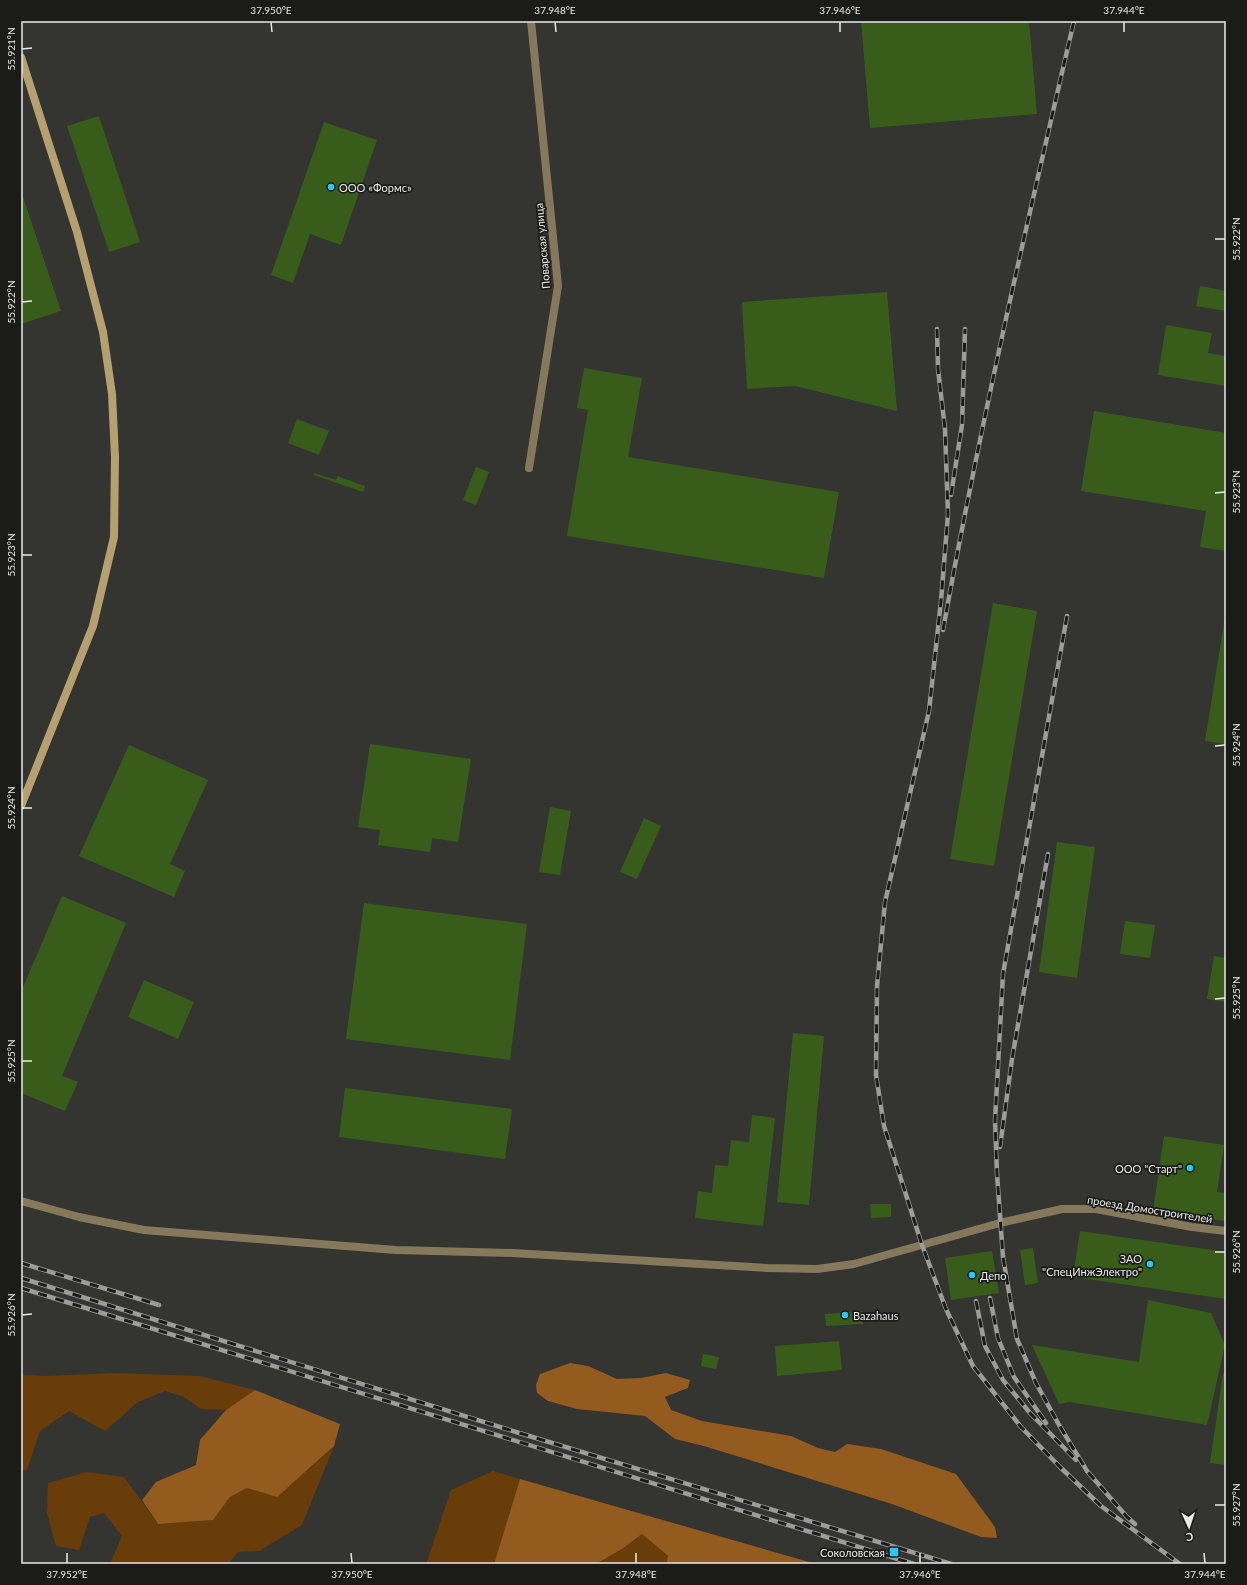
<svg xmlns="http://www.w3.org/2000/svg" width="1247" height="1585" font-family="Lato,sans-serif">
  <style>
    .green { fill: #683d09 }
    .forest { fill: #935b1e }
    .building { fill: #385d1a }
    .lines { fill: none; stroke-linecap: round; stroke-linejoin: round }
    .street { stroke: #86795b; stroke-width: 8 }
    .secondary { stroke: #b5a06f; stroke-width: 8 }
    .rail-casing { stroke: #9c9d9b; stroke-width: 4.5 }
    .rail { stroke: #1b1b1a; stroke-width: 3; stroke-dasharray: 9; stroke-linecap: butt }
    .ticks { fill: none; stroke: #eaebe9; stroke-width: 1.5 }
    .poi-dot { fill: #25c9fe; stroke: #1b1b1a; stroke-width: 1.5 }
    .labels { text-anchor: middle; dominant-baseline: central; stroke-width: 3.5; stroke-linejoin: round; paint-order: stroke }
    .poi-label { font-size: 11px; fill: #eaebe9; stroke: #1b1b1a; text-anchor: start }
    .street-label { font-size: 11px; fill: #eaebe9; stroke: #1b1b1a }
    .neatline { fill: none; stroke: #eaebe9; stroke-width: 1.5 }
    .ticks-label { font-size: 10px; text-anchor: middle; fill: #eaebe9 }
  </style>
  <rect width="100%" height="100%" fill="#343431"/>
  <g class="green">
    <path d="M114,1373L200,1376L255,1390L226,1410L201,1409L184,1397L165,1391L138,1402L105,1431L69,1411L40,1431L27,1470H21V1375L48,1376Z"/>
    <path d="M334,1446L302,1525L259,1551L238,1552L228,1564H110L122,1536L104,1513L90,1517L79,1550L56,1546L47,1513L48,1483L87,1472L124,1477L158,1524L213,1520L230,1497L247,1488L308,1470Z"/>
    <path d="M493,1471L520,1479L494,1564H426L451,1490Z"/>
    <path d="M642,1534L668,1556L666,1564H596L622,1549Z"/>
  </g>
  <g class="forest">
    <path d="M570,1363L588,1366L617,1379L641,1378L666,1373L690,1380L688,1388L665,1397L671,1410L702,1421L791,1436L818,1448L835,1452L847,1444L881,1449L956,1474L995,1527L997,1538L981,1537L892,1504L704,1446L675,1439L645,1416L577,1409L548,1401L537,1393L536,1385L540,1374Z"/>
    <path d="M255,1390L340,1424L334,1446L277,1497L247,1488L230,1497L213,1520L158,1524L142,1500L156,1482L196,1465L200,1440L226,1410Z"/>
    <path d="M520,1479L816,1564H666L668,1556L642,1534L622,1549L596,1564H494Z"/>
  </g>
  <g class="building">
    <path d="M861,21H1029L1037,114L870,128Z"/>
    <path d="M99,116L140,242L109,252L67,126Z"/>
    <path d="M324,122L377,140L341,245L310,234L293,283L271,275Z"/>
    <path d="M21,191L61,311L21,324Z"/>
    <path d="M1200,286L1226,291V311L1196,306Z"/>
    <path d="M887,292L897,411L795,386L747,389L742,302Z"/>
    <path d="M1166,325L1212,333L1208,353L1226,356V386L1158,375Z"/>
    <path d="M584,368L642,378L628,457L839,492L824,578L567,536L588,410L577,408Z"/>
    <path d="M1094,411L1226,433V551L1200,547L1206,511L1081,491Z"/>
    <path d="M297,419L329,431L319,455L288,443Z"/>
    <path d="M476,467L489,472L476,505L463,500Z"/>
    <path d="M314,473L336,480L337,476L365,486L363,492L314,475Z"/>
    <path d="M993,603L1037,611L994,866L950,859Z"/>
    <path d="M1225,617H1226V744L1205,741Z"/>
    <path d="M370,744L471,759L458,842L432,838L430,852L378,845L380,830L358,827Z"/>
    <path d="M129,745L208,780L170,864L185,871L174,897L79,856Z"/>
    <path d="M550,807L571,811L560,875L539,872Z"/>
    <path d="M644,818L661,826L637,879L620,872Z"/>
    <path d="M1057,842L1095,847L1077,978L1039,972Z"/>
    <path d="M62,896L126,923L62,1076L78,1082L65,1111L21,1093V992Z"/>
    <path d="M364,903L527,924L510,1060L346,1039Z"/>
    <path d="M1125,921L1155,925L1150,958L1120,954Z"/>
    <path d="M1214,956L1226,958V1002L1207,999Z"/>
    <path d="M144,980L194,1002L178,1039L128,1017Z"/>
    <path d="M793,1033L824,1036L809,1205L777,1202Z"/>
    <path d="M345,1088L512,1109L505,1159L339,1137Z"/>
    <path d="M752,1115L775,1118L763,1226L695,1218L698,1191L712,1193L715,1165L728,1166L731,1140L749,1142Z"/>
    <path d="M1164,1136L1224,1145L1217,1192L1226,1193V1221L1153,1211Z"/>
    <path d="M870,1204H891V1217L871,1218Z"/>
    <path d="M1080,1231L1226,1252V1299L1073,1277Z"/>
    <path d="M1033,1248L1038,1283L1025,1285L1020,1250Z"/>
    <path d="M992,1251L999,1293L951,1300L945,1258Z"/>
    <path d="M1148,1300L1211,1313L1225,1345L1207,1425L1069,1402L1059,1404L1032,1345L1139,1362Z"/>
    <path d="M862,1311L863,1324L826,1326L825,1314Z"/>
    <path d="M839,1341L842,1370L777,1376L775,1346Z"/>
    <path d="M703,1354L719,1357L716,1369L701,1366Z"/>
    <path d="M1223,1373H1226V1465L1210,1463Z"/>
  </g>
  <g class="lines">
    <g class="street">
      <path d="M529,468L558,286L531,21"/>
      <path d="M21,1201L79,1217L144,1230L396,1250L513,1253L768,1268L817,1269L854,1264L1000,1223L1062,1209H1096L1192,1227L1226,1231"/>
    </g>
    <path class="secondary" d="M21,57L77,232L103,332L112,394L115,457L114,537L93,626L21,806"/>
    <g class="rail-casing">
      <g id="rail">
        <path d="M937,329L938,369L945,429L948,514L941,601L929,711L885,902L877,986L876,1075L884,1126L922,1245L946,1309L973,1366L1021,1427L1060,1467L1101,1506L1180,1564"/>
        <path d="M951,495L962,425L965,329"/>
        <path d="M1067,616L1003,974L995,1121L997,1174L1003,1257L1017,1339L1036,1383L1059,1425L1087,1471L1127,1517L1135,1524"/>
        <path d="M943,630C980,425 1027,223 1074,21"/>
        <path d="M1000,1147L1012,1059L1048,854"/>
        <path d="M21,1263L159,1305"/>
        <path d="M21,1278L516,1432L951,1564"/>
        <path d="M21,1288L914,1564"/>
        <path d="M990,1298L998,1338L1014,1377L1046,1423"/>
        <path d="M976,1301L985,1346L1003,1380L1030,1413L1076,1460"/>
      </g>
    </g>
    <use href="#rail" class="rail"/>
  </g>
  <path class="ticks" d="M271,22L272,32M555,22L556,32M840,22V32M1124,22V32M22,49L32,48M1215,239H1225M22,302L32,301M1215,493L1225,492M22,555H32M1215,746L1225,745M22,808H32M1215,999L1225,998M22,1061H32M1215,1252H1225M22,1315L32,1314M1215,1505H1225M67,1553V1563M351,1553L352,1563M636,1553V1563M920,1553V1563M1204,1553L1205,1563"/>
  <g class="poi-dot">
    <circle cx="331" cy="187" r="4"/>
    <circle cx="1190" cy="1168" r="4"/>
    <circle cx="1150" cy="1264" r="4"/>
    <circle cx="972" cy="1275" r="4"/>
    <circle cx="845" cy="1315" r="4"/>
    <rect x="889" y="1547" width="10" height="10" rx="2"/>
  </g>
  <g class="labels">
    <g class="poi-label">
      <text x="339" y="187">ООО «Формс»</text>
      <text x="1182" y="1168" text-anchor="end">ООО "Старт"</text>
      <text x="1142" y="1258" text-anchor="end">ЗАО<tspan x="1142" dy="13">"СпецИнжЭлектро"</tspan></text>
      <text x="980" y="1275">Депо</text>
      <text x="853" y="1315">Bazahaus</text>
      <text x="885" y="1552" text-anchor="end">Соколовская</text>
    </g>
    <g class="street-label">
      <text transform="translate(542 246) rotate(-95)">Поварская улица</text>
      <text transform="translate(1150 1209) rotate(9)">проезд Домостроителей</text>
    </g>
  </g>
  <rect width="1247" height="1585" fill="none" stroke="#1b1b1a" stroke-width="44"/>
  <g transform="translate(1189 1527) rotate(177)" stroke="#1b1b1a" stroke-width="3" paint-order="stroke">
  <path d="M0-3L7 15L0 10L-7 15Z" fill="#eaebe9"/>
  <text y="-6" font-size="11" font-weight="bold" text-anchor="middle" fill="#eaebe9">С</text>
  </g>
  <rect x="22" y="22" width="1203" height="1541" class="neatline"/>
  <g class="ticks-label">
    <text x="271" y="14">37.950°E</text>
    <text x="555" y="14">37.948°E</text>
    <text x="840" y="14">37.946°E</text>
    <text x="1124" y="14">37.944°E</text>
    <text transform="translate(11 49) rotate(-90)" y="4">55.921°N</text>
    <text transform="translate(1236 239) rotate(-90)" y="4">55.922°N</text>
    <text transform="translate(11 302) rotate(-90)" y="4">55.922°N</text>
    <text transform="translate(1236 492) rotate(-90)" y="4">55.923°N</text>
    <text transform="translate(11 555) rotate(-90)" y="4">55.923°N</text>
    <text transform="translate(1236 745) rotate(-90)" y="4">55.924°N</text>
    <text transform="translate(11 808) rotate(-90)" y="4">55.924°N</text>
    <text transform="translate(1236 998) rotate(-90)" y="4">55.925°N</text>
    <text transform="translate(11 1061) rotate(-90)" y="4">55.925°N</text>
    <text transform="translate(1236 1252) rotate(-90)" y="4">55.926°N</text>
    <text transform="translate(11 1315) rotate(-90)" y="4">55.926°N</text>
    <text transform="translate(1236 1505) rotate(-90)" y="4">55.927°N</text>
    <text x="67" y="1578">37.952°E</text>
    <text x="352" y="1578">37.950°E</text>
    <text x="636" y="1578">37.948°E</text>
    <text x="920" y="1578">37.946°E</text>
    <text x="1205" y="1578">37.944°E</text>
  </g>
</svg>
